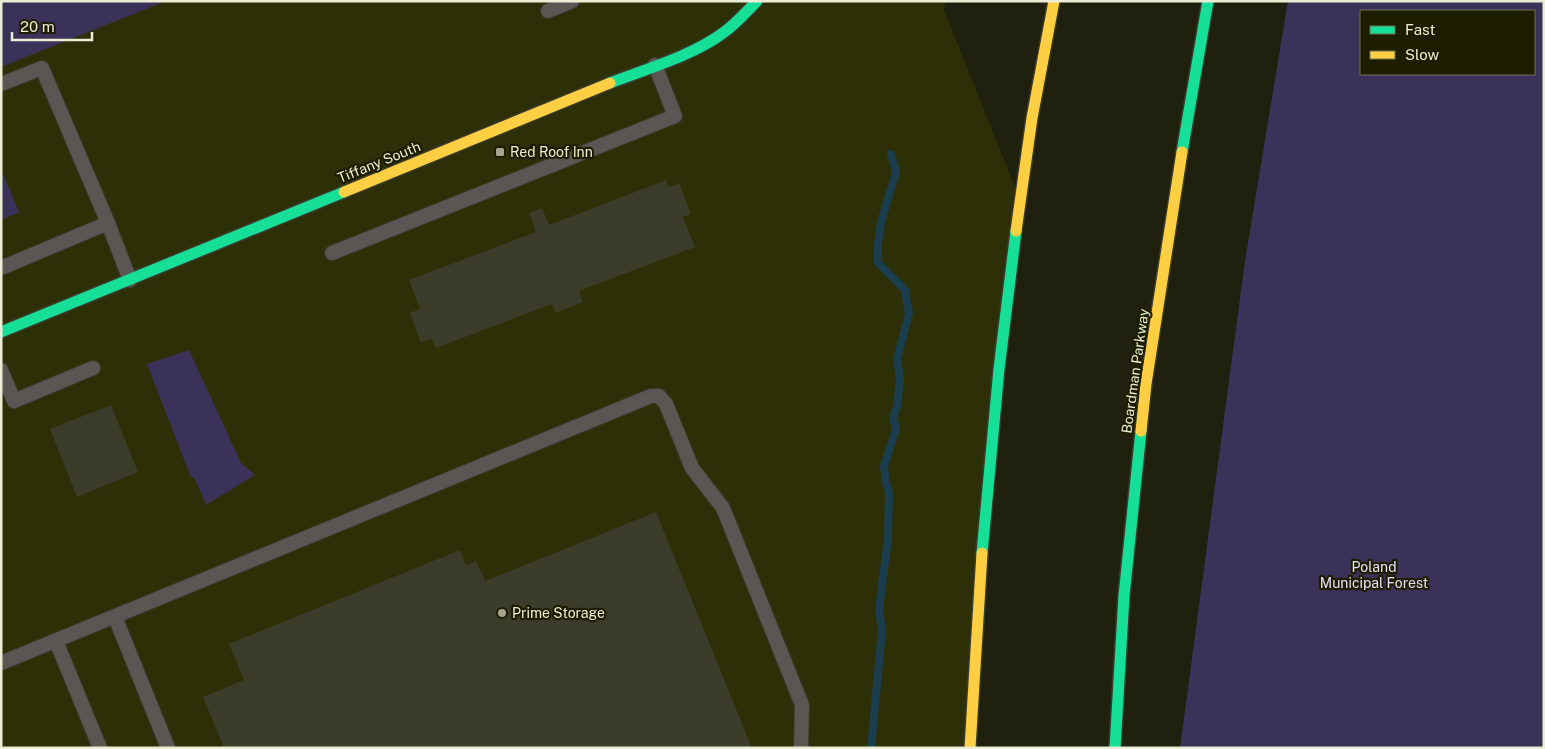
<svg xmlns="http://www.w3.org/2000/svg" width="1545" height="749" font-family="'Public Sans',sans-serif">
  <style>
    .built { fill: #2d2f07 }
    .green { fill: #3b325a; fill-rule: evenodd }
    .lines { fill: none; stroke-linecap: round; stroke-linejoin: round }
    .stream { stroke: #1a3e4e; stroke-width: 8 }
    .building { fill: #3b3c29 }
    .lane-casing { stroke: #3a3b2b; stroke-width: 16 }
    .fast-casing { stroke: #3a3b2b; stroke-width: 14 }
    .slow-casing { stroke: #3a3b2b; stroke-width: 14 }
    .lane { stroke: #5b5653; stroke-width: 14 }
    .fast { stroke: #16e098; stroke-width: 11 }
    .slow { stroke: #ffcf43; stroke-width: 11 }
    .poi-dot { fill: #a4a68f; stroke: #1d1e00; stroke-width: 2 }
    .labels { text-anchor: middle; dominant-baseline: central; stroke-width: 4.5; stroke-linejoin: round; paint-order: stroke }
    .poi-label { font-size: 14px; fill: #ebeed5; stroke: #1d1e00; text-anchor: start }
    .street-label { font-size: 14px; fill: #ebeed5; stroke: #1d1e00 }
    .park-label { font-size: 14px; fill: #e4e1f9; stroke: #1d1e00 }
  </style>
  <rect width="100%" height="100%" fill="#1f200d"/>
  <path class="built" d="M1,1H946L944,10L1019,197L970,748H1Z"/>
  <g class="green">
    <path d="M1,1H166L1,67Z"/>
    <path d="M1288,1H1544V748H1180L1245,261ZM1361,11H1534V74H1361Z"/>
    <path d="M1,169L19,212L1,220Z"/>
    <path d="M189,350L241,463L255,475L206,505L195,479L190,475L147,364Z"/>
  </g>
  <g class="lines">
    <path class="stream" d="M871,748L882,631L879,609L888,538L889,493L886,482L884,466L896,429L893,417L897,407L900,378L897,359L909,314L905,290L878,263V243L881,222L896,172L891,154"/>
  </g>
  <g class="building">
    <path d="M666,180L669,187L679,183L691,214L683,217L695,247L579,291L583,302L556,313L552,304L436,348L432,339L421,343L410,313L420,309L409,280L536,232L529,213L542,208L549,225Z"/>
    <path d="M111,405L138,472L77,497L50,429Z"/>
    <path d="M656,512L752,748H224L203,697L244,680L229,644L460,550L466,565L476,561L485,581Z"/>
  </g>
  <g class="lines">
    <g class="lane-casing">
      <g id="lane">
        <path d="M548,11L572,1"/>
        <path d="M1,84L42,68L108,223"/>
        <path d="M332,253L675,116L655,65"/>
        <path d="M1,268L108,223L130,280"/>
        <path d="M1,370L14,401L93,368"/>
        <path d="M115,617L168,748"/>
        <path d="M56,641L100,748"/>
        <path d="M1,663L651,396H659L666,404L692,468L723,508L802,705L801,748"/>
      </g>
    </g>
    <g class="fast-casing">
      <g id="fast">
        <path d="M610,83C646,69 692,56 723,33C736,24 746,12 757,1"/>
        <path d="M1182,152L1208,1"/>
        <path d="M1,332L344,192"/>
        <path d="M982,553L999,369L1016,231"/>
        <path d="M1115,748L1124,596L1141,431"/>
      </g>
    </g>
    <g class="slow-casing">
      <g id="slow">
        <path d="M344,192L610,83"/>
        <path d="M1016,231L1032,118L1054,1"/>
        <path d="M1141,431L1146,384L1182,152"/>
        <path d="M970,748L982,553"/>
      </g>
    </g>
    <use href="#lane" class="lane"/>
    <use href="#fast" class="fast"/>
    <use href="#slow" class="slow"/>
  </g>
  <g class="poi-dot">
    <rect x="495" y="147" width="10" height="10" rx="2.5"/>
    <circle cx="502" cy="613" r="5"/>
  </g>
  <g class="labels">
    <g class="poi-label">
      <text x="510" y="152">Red Roof Inn</text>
      <text x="512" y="613">Prime Storage</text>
    </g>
    <g class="street-label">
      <text transform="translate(379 162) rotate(-22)">Tiffany South</text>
      <text transform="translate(1135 371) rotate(-82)">Boardman Parkway</text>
    </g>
    <g class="park-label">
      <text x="1374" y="567">Poland<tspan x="1374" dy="16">Municipal Forest</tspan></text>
    </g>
  </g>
  <rect width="1545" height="749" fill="none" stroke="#ebeed5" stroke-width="5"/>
  <rect x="1360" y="10" width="175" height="65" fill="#1d1e00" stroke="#6f7155"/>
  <rect x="1370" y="26" width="25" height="8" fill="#16e098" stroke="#6f7155"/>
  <text x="1405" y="35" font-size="15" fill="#ebeed5">Fast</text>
  <rect x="1370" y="51" width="25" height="8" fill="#ffcf43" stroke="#6f7155"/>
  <text x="1405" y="60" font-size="15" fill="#ebeed5">Slow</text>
  <path d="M12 32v8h80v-8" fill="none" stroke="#ebeed5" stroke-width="2.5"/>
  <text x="20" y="32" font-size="15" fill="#ebeed5" stroke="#1d1e00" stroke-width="4" paint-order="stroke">20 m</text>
</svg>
